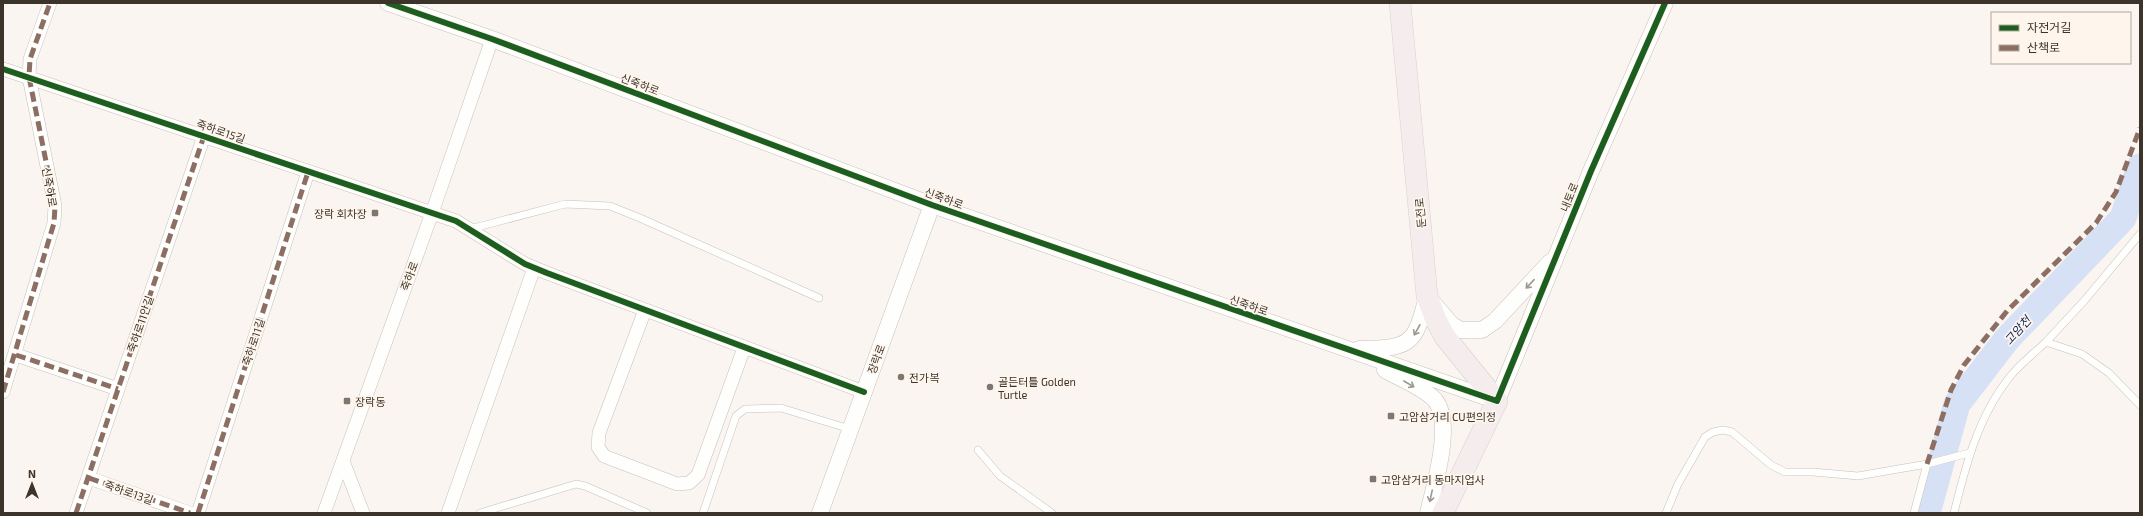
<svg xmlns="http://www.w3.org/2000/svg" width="2143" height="516" font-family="'Exo 2','Noto Sans KR',sans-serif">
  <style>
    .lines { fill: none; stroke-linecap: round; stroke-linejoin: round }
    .river { stroke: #d7e1f6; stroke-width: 27 }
    .service-casing { stroke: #c7c1bb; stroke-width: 8 }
    .minor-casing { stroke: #c7c1bb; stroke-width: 14 }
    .tertiary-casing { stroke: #c7c1bb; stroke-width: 17 }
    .primary-casing { stroke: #d6d2cf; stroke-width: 22 }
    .service { stroke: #fefefd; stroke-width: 7 }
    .minor { stroke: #fefefd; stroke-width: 13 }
    .tertiary { stroke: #fefefd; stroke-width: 16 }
    .primary { stroke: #f5eded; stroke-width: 21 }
    .quiet { stroke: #8d6e63; stroke-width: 5; stroke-dasharray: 10 5; stroke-linecap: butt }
    .cycleway-casing { stroke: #fef5ec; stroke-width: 8 }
    .cycleway { stroke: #1b5e20; stroke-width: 6 }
    .oneway { stroke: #9d9894 }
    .poi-dot { fill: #7e7770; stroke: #fef5ec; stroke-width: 1.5 }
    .labels { text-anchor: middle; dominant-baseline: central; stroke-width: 3.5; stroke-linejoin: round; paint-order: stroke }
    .street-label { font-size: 11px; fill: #3c332b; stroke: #fef5ec }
    .poi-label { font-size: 11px; fill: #3c332b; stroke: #fef5ec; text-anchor: start }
    .water-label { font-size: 12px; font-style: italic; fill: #0a245d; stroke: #fef5ec }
  </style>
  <rect width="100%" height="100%" fill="#faf5f0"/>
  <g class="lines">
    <path class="river" d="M1927,513L1957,404L2007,339L2123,218L2140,167"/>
    <g class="service-casing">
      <g id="service">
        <path d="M470,229L565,204L610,206L640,218L819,298"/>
        <path d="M2046,342L2084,301L2140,234"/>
        <path d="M978,450L1000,476L1052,513"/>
        <path d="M480,513L576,484L585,486L647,513"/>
        <path d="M703,513L736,416L745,409L781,408L850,429"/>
        <path d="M1666,513L1678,484L1705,437L1713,432L1723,430L1732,432L1771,465L1785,472H1813L1858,476L1927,464L1969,453"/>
        <path d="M1914,513L1927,464"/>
        <path d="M1954,513C1966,464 1979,413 2013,373C2023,362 2035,352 2046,342L2082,354L2109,373L2140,405"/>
      </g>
    </g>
    <g class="minor-casing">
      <g id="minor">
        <path d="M3,69L456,221L525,264L547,273L864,392"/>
        <path d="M645,310L599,433L598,447L604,456L677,484L689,483L698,475L744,348"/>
        <path d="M16,355L118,389"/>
        <path d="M3,392L54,223L55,206L29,77L30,59L50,3"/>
        <path d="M343,461L363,513"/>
        <path d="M89,478L190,513"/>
        <path d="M76,513L204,136"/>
        <path d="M198,513L308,172"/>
        <path d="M324,513L432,213L492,39"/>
        <path d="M448,513L534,268"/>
      </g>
    </g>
    <g class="tertiary-casing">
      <g id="tertiary">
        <path d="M388,3L492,39L932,205L1497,401L1591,171L1665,3"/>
        <path d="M1359,349C1410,348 1415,346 1427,296L1452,325L1461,330H1482L1495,321L1550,262"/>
        <path d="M1385,370C1399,378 1424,388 1435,400C1454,423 1434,486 1428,513"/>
        <path d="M820,513L932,205"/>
      </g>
    </g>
    <g class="primary-casing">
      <path id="primary" d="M1400,3L1427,296L1436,320L1445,337L1497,401L1443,513"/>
    </g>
    <use href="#service" class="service"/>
    <use href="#minor" class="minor"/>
    <use href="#tertiary" class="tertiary"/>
    <use href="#primary" class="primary"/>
    <g class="quiet">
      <path d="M16,355L118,389"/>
      <path d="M3,392L54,223L55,206L29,77L30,59L50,3"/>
      <path d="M1927,464L1951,390L1964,365L2007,311L2096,223L2116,192L2140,128"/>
      <path d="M89,478L190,513"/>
      <path d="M76,513L204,136"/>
      <path d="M198,513L308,172"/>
    </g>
    <g class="cycleway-casing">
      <g id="cycleway">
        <path d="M388,3L492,39L932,205L1497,401L1591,171L1665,3"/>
        <path d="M3,69L456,221L525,264L547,273L864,392"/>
      </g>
    </g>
    <use href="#cycleway" class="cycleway"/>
  </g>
  <defs><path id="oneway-shaft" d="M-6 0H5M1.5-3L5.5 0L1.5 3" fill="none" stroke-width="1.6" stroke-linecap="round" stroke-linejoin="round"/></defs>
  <g class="oneway">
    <use href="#oneway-shaft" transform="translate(1530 284) rotate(133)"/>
    <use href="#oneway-shaft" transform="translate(1417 330) rotate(119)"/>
    <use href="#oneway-shaft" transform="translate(1409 384) rotate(30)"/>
    <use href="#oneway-shaft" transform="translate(1431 496) rotate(102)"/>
  </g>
  <g class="poi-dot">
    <rect x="371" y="209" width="8" height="8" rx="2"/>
    <circle cx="901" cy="377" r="4"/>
    <circle cx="990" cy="387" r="4"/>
    <rect x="343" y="397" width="8" height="8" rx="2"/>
    <rect x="1387" y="412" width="8" height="8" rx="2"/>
    <rect x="1369" y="475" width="8" height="8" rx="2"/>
  </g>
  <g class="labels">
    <g class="street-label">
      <text transform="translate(640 84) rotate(21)">신죽하로</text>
      <text transform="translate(221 131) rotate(19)">죽하로15길</text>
      <text transform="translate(50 187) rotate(80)">신죽하로</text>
      <text transform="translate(1569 197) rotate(-68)">내토로</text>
      <text transform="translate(944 198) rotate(20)">신죽하로</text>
      <text transform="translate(1420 213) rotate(-95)">둔전로</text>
      <text transform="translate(409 276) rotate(-70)">죽하로</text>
      <text transform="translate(1249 305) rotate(19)">신죽하로</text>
      <text transform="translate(140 324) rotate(-71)">죽하로11안길</text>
      <text transform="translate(253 342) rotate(-72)">죽하로11길</text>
      <text transform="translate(876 359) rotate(-70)">장락로</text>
      <text transform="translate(129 492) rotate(19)">죽하로13길</text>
    </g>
    <g class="poi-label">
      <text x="367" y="213" text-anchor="end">장락 회차장</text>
      <text x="909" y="377">전가복</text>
      <text x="998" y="381">골든터틀 Golden<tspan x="998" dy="13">Turtle</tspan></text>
      <text x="355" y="401">장락동</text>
      <text x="1399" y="416">고암삼거리 CU편의정</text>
      <text x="1381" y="479">고암삼거리 동마지업사</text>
    </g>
    <g class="water-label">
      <text transform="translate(2017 330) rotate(-48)">고암천</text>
    </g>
  </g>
  <rect width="2143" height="516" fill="none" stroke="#3c332b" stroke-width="8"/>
  <rect x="1991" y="12" width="140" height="52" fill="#fef5ec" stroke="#b0a79f"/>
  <rect x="1999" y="25" width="20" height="6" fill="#1b5e20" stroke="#b0a79f"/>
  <text x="2027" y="32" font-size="12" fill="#3c332b">자전거길</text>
  <rect x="1999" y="45" width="20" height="6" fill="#8d6e63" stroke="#b0a79f"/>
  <text x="2027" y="52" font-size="12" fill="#3c332b">산책로</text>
  <g transform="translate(32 484)" stroke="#fef5ec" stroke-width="3" paint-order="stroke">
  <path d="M0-3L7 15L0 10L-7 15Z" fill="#3c332b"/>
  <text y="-6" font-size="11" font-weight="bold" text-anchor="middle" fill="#3c332b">N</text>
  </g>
</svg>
